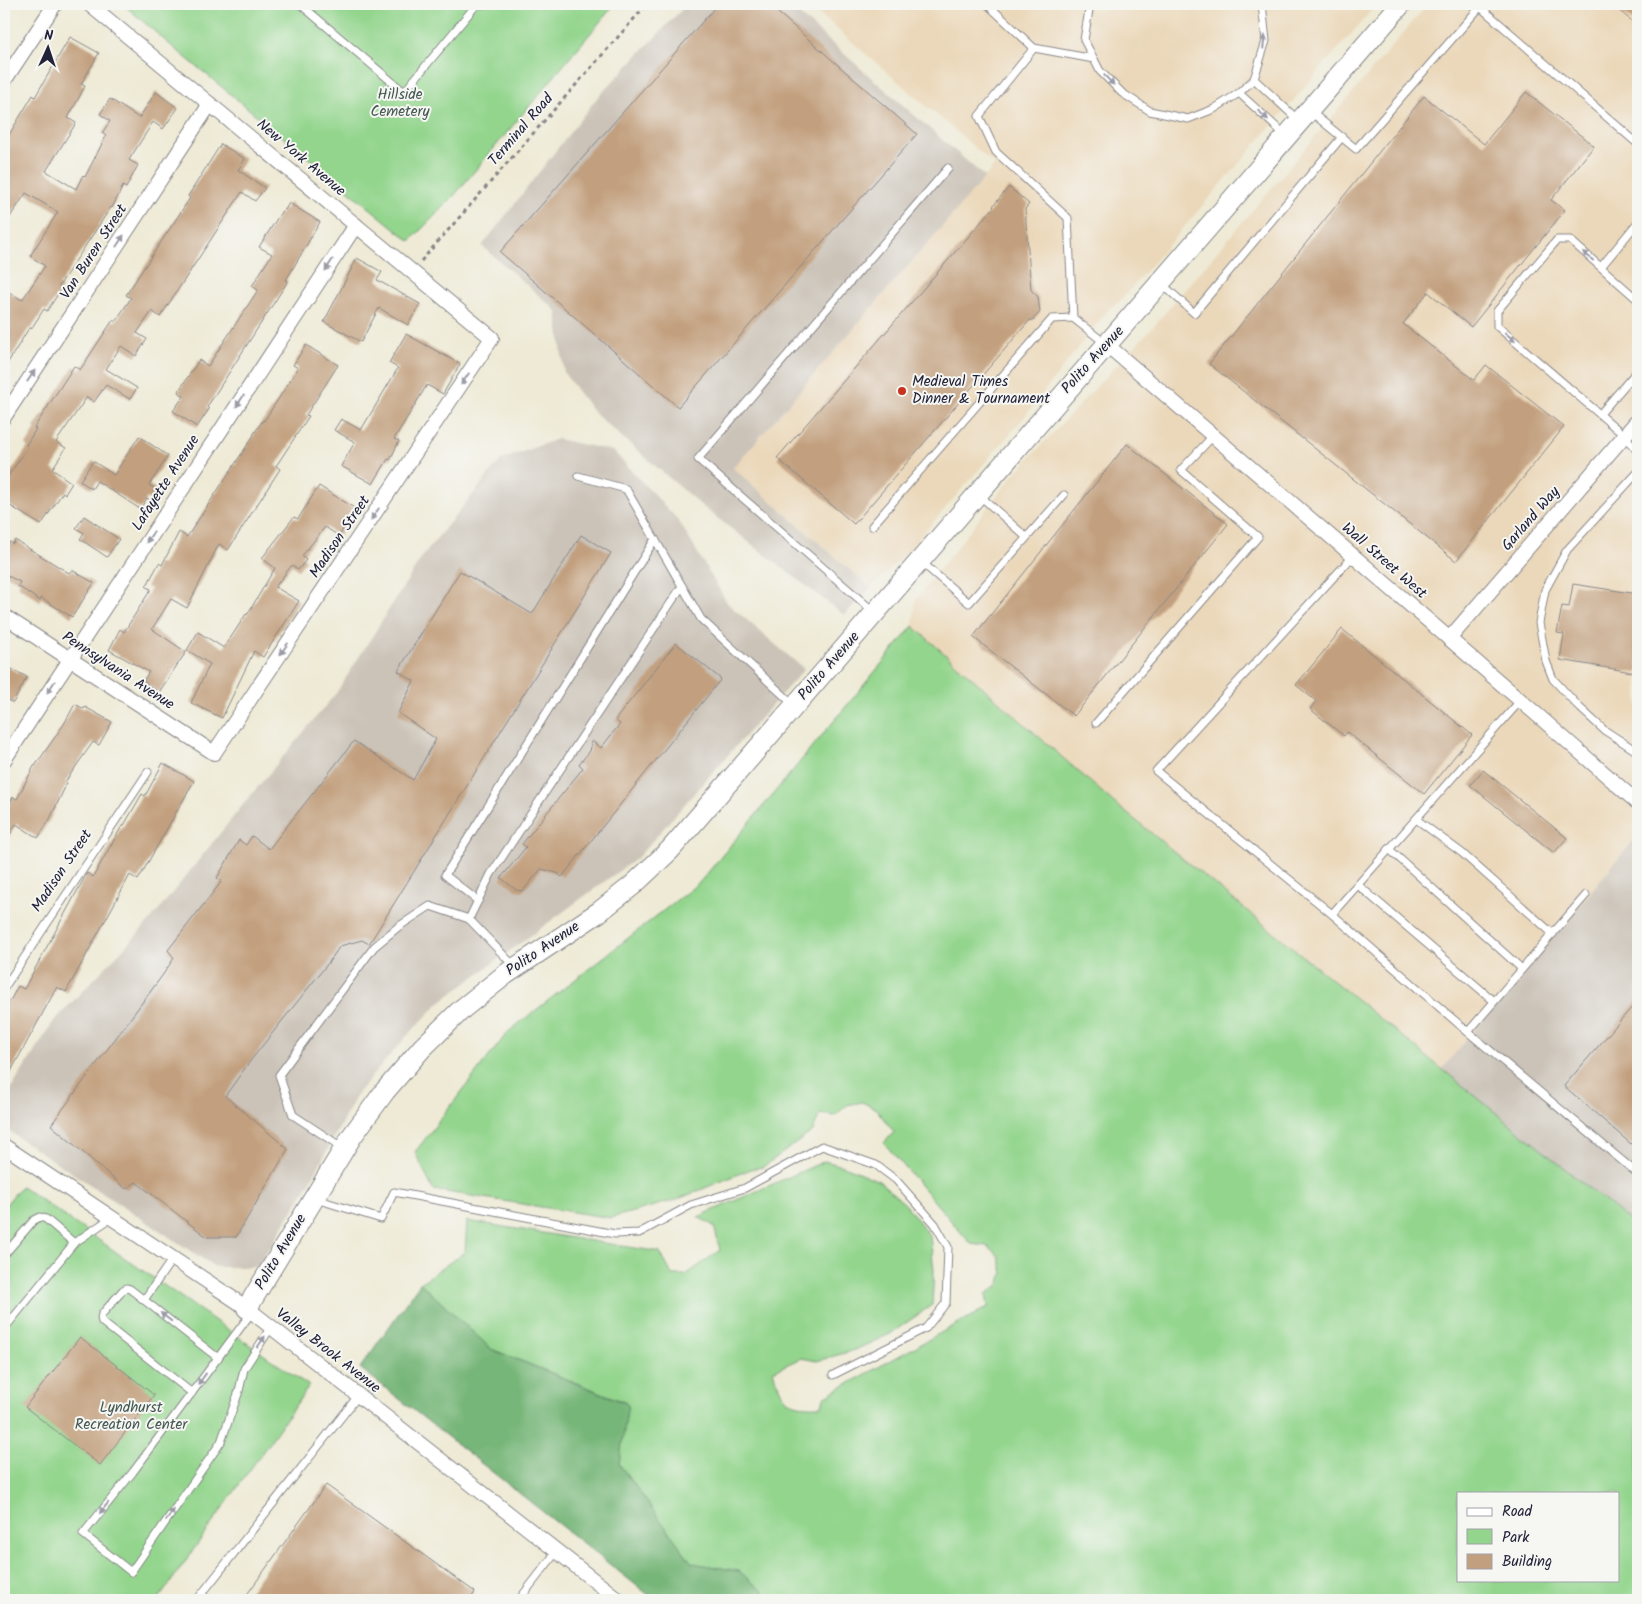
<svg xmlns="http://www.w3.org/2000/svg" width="1642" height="1604" font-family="Kalam,sans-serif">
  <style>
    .built { fill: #ebd8ba }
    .industrial { fill: #cbc3b8 }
    .green { fill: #93d58d; stroke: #5a7c64; fill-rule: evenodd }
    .forest { fill: #76b678; stroke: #4c6c5a }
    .building { fill: #c2a07f }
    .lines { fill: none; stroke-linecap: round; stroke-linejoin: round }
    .lane-casing { stroke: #888688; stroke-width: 9 }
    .street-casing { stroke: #888688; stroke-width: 16 }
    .secondary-casing { stroke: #888688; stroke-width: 22 }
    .path { stroke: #888688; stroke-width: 3; stroke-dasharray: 4 4; stroke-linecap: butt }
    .lane { stroke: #fff; stroke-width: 7 }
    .street { stroke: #fff; stroke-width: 14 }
    .secondary { stroke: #fff; stroke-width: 20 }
    .oneway { fill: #9c9ca7 }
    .poi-dot { fill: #c8321e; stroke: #f6f6f2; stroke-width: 2 }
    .labels { text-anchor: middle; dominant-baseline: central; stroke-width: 4; stroke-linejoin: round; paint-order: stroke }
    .park-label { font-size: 15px; fill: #445854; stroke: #f6f6f2 }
    .street-label { font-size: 15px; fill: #22223b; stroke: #f6f6f2 }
    .poi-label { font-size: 15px; fill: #22223b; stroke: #f6f6f2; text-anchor: start }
  </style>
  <rect width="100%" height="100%" fill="#f6f6f2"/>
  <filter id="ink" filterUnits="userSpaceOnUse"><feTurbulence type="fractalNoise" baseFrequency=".02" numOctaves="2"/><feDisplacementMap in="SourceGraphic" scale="10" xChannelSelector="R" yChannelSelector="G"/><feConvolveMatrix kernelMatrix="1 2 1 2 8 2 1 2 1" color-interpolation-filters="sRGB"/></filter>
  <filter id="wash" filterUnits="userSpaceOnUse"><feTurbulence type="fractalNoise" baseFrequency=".0096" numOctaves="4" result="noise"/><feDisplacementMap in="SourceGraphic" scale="20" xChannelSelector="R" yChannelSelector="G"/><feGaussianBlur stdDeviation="1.12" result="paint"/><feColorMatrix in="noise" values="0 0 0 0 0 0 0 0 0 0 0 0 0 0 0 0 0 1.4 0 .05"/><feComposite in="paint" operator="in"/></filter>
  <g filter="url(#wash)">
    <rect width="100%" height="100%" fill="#eeead5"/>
    <g class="built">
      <path d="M821,4H1377L1120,301L1108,310L1021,421L909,550L871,588L733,468L995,165L815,10Z"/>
      <path d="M1428,4H1638V835L1442,1069L1113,802L913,626L916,599L1015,473L1154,326Z"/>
    </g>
    <g class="industrial">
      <path d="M687,4H787L985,177L733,468L871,588L844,615L703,507L594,413L564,373L557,311L482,246L596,99Z"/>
      <path d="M557,439L613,451L678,520L728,604L804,669L638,857L440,1002L407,1036L359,1091L310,1182L259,1265L253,1267H215L4,1128V1100L54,1021L149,922L242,806L337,692L424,554L501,460Z"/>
      <path d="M1638,835V1228L1442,1069Z"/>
    </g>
    <g class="green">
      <path d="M123,4H615L452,198L410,241L168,43Z"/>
      <path d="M913,626L1113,802L1638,1228V1600H773L739,1571L692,1563L619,1464L627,1403L491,1349L420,1283L465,1252L467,1221L660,1252L672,1275H686L720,1250L714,1226L698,1217L825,1161L849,1168L879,1181L906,1205L930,1236L934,1270L932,1305L890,1334L855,1350L817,1361L801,1358L773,1371C784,1403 788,1407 822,1406L824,1397L988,1307L986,1294L999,1285L1003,1273L999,1256L987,1246L971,1244L884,1143L894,1132L876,1109L862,1102L847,1105L835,1116L820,1114L813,1131L763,1167L751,1169L676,1200L611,1218L433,1190L415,1152L508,1032L700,882ZM1458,1493H1618V1580H1458Z"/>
      <path d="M21,1186L309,1386L158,1600H4V1207Z"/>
    </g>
    <path class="forest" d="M420,1283L491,1349L628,1404L619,1464L692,1563L739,1571L773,1600H655L360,1368Z"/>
    <g id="blocks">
      <g class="building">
        <path d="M718,4H768L917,134L678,407L500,252Z"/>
        <path d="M1611,4H1638V26Z"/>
        <path d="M70,37L99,53L81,84L85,86L68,118L76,123L46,171L76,189L83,175L85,177L106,136L102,133L110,121L100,114L110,99L139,118L156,92L178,108L163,129L153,122L129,160L138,165L126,188L123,186L112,208L111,207L59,286L62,288L47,311L44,309L31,329L29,328L4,369V289L22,300L45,266L30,256L58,212L26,193L4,226V143L33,95L35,97Z"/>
        <path d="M1526,92L1594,146L1551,200L1565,210L1471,327L1428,292L1403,324L1474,380L1486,365L1564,427L1456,561L1209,364L1424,96L1484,144Z"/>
        <path d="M221,144L245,159L238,170L265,188L255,201L242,192L160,317L152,311L137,333L147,339L136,356L121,346L106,369L137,388L130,399L106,385L94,402L87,397L56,442L66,448L52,469L72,483L65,494L63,492L41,525L4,502V482L28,447L26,445L36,429L34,428L74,366L80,370L113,320L115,322L131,298L126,295L190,198L188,196Z"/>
        <path d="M1009,187L1029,204L1025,209L1031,290L1038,297L1040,312L1033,320H1030L854,524L777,458L994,207L993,206Z"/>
        <path d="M289,203L320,222L286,280L288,281L207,407L209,409L197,427L173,411L184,396L178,392L199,360L208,366L258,290L252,286L272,254L259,247L283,209L285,210Z"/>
        <path d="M357,258L382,272L377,280L420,304L408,325L379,308L361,342L324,322Z"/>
        <path d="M406,334L460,364L443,394L427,385L394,439L399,441L390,460L388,459L373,484L341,466L355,442L334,430L341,419L361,430L398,368L389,363Z"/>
        <path d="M306,345L338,365L306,415L309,416L276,466L280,469L228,550L219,544L187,608L171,599L152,629L186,652L159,692L143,681L149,672L109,650L120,629L124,632L151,589L146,587L159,563L162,565L179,532L187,537L254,435H253L263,420L264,421L279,398L298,368L293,365Z"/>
        <path d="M139,436L168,456L149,485L159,491L152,502L147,498L140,509L97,481L92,489L80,481L93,461L114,475Z"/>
        <path d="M1127,444L1228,524L1074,716L973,637Z"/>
        <path d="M319,486L356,509L339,536L325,527L302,556L306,560L298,570L292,565L275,587L299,601L263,657L254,651L222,718L191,703L210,664L187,650L198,632L224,648L246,614L247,615L275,568L262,558L294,517L298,519Z"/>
        <path d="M84,516L119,539L107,557L80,539L84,533L76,528Z"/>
        <path d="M581,535L611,553L369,944L362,940L340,946L329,962L251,1060L225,1096L288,1149L236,1237H207L136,1182L126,1189L51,1125L162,976L174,958L168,950L222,881L217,878L239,840L246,845L252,836L269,849L354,741L413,780L436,739L398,713L414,681L398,671L460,571L532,614Z"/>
        <path d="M4,539L13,544L15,540L69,573L72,570L94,583L72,617L41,598L40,601L18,586L20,582L4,574Z"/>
        <path d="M1573,584L1638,594V673L1560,660L1564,634L1557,633L1562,606L1569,607Z"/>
        <path d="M1342,629L1472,735L1424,794L1347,732L1344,736L1310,709L1316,701L1296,685Z"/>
        <path d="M676,643L721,679L562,877L557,873L541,869L523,891L516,890L501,878L526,847L522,844L583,768L579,764L590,751L592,741L601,748L620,724L615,720Z"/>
        <path d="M4,665L27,677L13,703L4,698Z"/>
        <path d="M75,704L84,709L85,707L112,722L99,745L93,742L65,782L67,783L50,819L38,838L16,824L4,845V813L13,797L17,799L34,766H35L64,724Z"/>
        <path d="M163,763L194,781L138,880L130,875L66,992L57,987L4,1084V998L10,1001L18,986L24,989L87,873L93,877L122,826L123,827L142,794L145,796Z"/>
        <path d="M1483,770L1567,838L1554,853L1470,785Z"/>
        <path d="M1638,1000V1150L1564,1086Z"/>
        <path d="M80,1337L154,1395L100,1465L25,1407Z"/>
        <path d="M326,1485L475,1592L470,1600H243Z"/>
      </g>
    </g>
  </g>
  <g filter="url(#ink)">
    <use href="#blocks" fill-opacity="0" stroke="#888688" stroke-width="1"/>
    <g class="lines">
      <g class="lane-casing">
        <g id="lane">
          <path d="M300,4L404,92L477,4"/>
          <path d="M987,4L1034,48L979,116L996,152L1068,218L1073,318L1105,343"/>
          <path d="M1090,4L1084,40L1100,71L1122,93L1150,111L1188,119L1214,109L1239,93L1254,79L1266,41L1262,4"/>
          <path d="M1478,5L1638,144"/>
          <path d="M1034,48L1094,59"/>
          <path d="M1254,79L1298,120"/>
          <path d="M1239,93L1285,135"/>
          <path d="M1311,112L1356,149L1480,7"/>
          <path d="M1601,267L1638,222"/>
          <path d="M1161,283L1194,313L1342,137"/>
          <path d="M1638,300L1570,240H1557L1497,311V326L1625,436L1638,452"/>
          <path d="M1600,414L1638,370"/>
          <path d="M1638,472L1567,550L1545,590L1539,623L1546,661L1553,679L1579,707L1604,730L1638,752"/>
          <path d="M978,494L1026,537"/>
          <path d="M872,526L1052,319L1073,318"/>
          <path d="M1354,555L1156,771L1332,914L1521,700"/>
          <path d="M920,561L969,603L1064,495"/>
          <path d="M682,586L701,619L794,705"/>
          <path d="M873,611L698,459L948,168"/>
          <path d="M1096,723L1258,537L1181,470L1213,436"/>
          <path d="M1416,819L1462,853L1553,934"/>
          <path d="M1389,849L1522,969"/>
          <path d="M1358,885L1494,1001"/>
          <path d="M1586,895L1468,1032L1638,1174"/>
          <path d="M478,901L445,875L655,539"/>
          <path d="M1332,914L1468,1032"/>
          <path d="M515,967L469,919L491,874L682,586L626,489L578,476"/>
          <path d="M4,988L148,772"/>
          <path d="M343,1148L293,1115L279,1075L374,947L398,927L430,906L469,919"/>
          <path d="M316,1199L381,1219L394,1192L615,1234L639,1233L691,1205L745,1188L822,1146L876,1165L896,1180L935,1224L948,1247L946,1303L926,1328L833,1375"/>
          <path d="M4,1255L34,1220L40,1217L46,1219L74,1243"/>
          <path d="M144,1300L173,1258"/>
          <path d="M252,1312L133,1472L83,1534L131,1572L221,1442L239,1391L244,1369L271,1327"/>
          <path d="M4,1329L74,1243L111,1218"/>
          <path d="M192,1393L102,1322L101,1318L102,1314L123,1290L127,1288L130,1289L218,1358"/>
          <path d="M197,1600L358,1396"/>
          <path d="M519,1600L557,1551"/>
        </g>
      </g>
      <g class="street-casing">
        <g id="street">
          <path d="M4,81L55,4"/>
          <path d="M1107,345C1285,497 1463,649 1638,803"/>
          <path d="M4,417L210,104"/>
          <path d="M4,616L214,753L492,338L89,4"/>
          <path d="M1449,639L1638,420"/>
          <path d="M4,760L356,225"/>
          <path d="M4,1146L247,1308L619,1600"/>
        </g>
      </g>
      <g class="secondary-casing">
        <path id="secondary" d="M247,1308L352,1136L385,1091L422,1048L462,1009L506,974L599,912L633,885L670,850L1401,4"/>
      </g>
      <path class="path" d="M421,261L647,4"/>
      <use href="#lane" class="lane"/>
      <use href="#street" class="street"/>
      <use href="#secondary" class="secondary"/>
    </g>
    <defs><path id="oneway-solid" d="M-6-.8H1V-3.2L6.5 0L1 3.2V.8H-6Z" transform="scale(1.25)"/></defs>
    <g class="oneway">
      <use href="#oneway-solid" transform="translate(1264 42) rotate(-83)"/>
      <use href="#oneway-solid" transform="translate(1109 80) rotate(45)"/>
      <use href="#oneway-solid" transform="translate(1263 115) rotate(42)"/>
      <use href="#oneway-solid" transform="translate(120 241) rotate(-57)"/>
      <use href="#oneway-solid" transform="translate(1588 256) rotate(-139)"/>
      <use href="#oneway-solid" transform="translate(329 265) rotate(123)"/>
      <use href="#oneway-solid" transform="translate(1510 337) rotate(41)"/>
      <use href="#oneway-solid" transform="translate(31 376) rotate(-57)"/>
      <use href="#oneway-solid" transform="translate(465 379) rotate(124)"/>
      <use href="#oneway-solid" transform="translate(240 401) rotate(123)"/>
      <use href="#oneway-solid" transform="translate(375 514) rotate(124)"/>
      <use href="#oneway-solid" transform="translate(150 537) rotate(123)"/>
      <use href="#oneway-solid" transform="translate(284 649) rotate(124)"/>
      <use href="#oneway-solid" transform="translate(51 687) rotate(123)"/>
      <use href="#oneway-solid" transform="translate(166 1317) rotate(-142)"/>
      <use href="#oneway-solid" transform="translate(261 1342) rotate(-56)"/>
      <use href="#oneway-solid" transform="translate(202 1379) rotate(126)"/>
      <use href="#oneway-solid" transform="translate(104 1508) rotate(129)"/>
      <use href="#oneway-solid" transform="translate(170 1515) rotate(-55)"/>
    </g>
  </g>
  <circle class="poi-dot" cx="902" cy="391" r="5"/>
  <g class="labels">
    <g class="park-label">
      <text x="400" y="95">Hillside<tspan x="400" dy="17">Cemetery</tspan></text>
      <text x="131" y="1408">Lyndhurst<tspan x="131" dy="17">Recreation Center</tspan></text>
    </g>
    <g class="street-label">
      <text transform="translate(521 130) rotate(-49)">Terminal Road</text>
      <text transform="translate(301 158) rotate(40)">New York Avenue</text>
      <text transform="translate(94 252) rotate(-57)">Van Buren Street</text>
      <text transform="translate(1093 360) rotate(-48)">Polito Avenue</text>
      <text transform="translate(166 483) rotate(-57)">Lafayette Avenue</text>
      <text transform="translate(1531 519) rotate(-49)">Garland Way</text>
      <text transform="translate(340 537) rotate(-56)">Madison Street</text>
      <text transform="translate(1384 561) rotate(41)">Wall Street West</text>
      <text transform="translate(829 666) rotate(-49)">Polito Avenue</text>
      <text transform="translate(118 671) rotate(33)">Pennsylvania Avenue</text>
      <text transform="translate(62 871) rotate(-56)">Madison Street</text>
      <text transform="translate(543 949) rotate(-34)">Polito Avenue</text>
      <text transform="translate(281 1252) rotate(-59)">Polito Avenue</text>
      <text transform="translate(328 1351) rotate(38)">Valley Brook Avenue</text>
    </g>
    <g class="poi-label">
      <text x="912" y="382">Medieval Times<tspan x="912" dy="17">Dinner &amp; Tournament</tspan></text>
    </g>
  </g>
  <rect width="1642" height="1604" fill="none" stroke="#f6f6f2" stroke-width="20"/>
  <rect x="1457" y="1492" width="162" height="90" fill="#f6f6f2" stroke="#a1a1a9"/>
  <rect x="1467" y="1508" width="25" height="8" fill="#ffffff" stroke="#a1a1a9"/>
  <text x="1502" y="1516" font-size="15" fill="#22223b">Road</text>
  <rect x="1467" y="1529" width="25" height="15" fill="#93d58d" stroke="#a1a1a9"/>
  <text x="1502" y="1542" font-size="15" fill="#22223b">Park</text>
  <rect x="1467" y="1554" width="25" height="15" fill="#c2a07f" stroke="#a1a1a9"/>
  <text x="1502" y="1566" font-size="15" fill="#22223b">Building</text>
  <g transform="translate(48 48) rotate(3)" stroke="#f6f6f2" stroke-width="4" paint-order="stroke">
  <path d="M0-4L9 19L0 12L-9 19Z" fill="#22223b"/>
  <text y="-8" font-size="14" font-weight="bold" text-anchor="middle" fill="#22223b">N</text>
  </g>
</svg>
